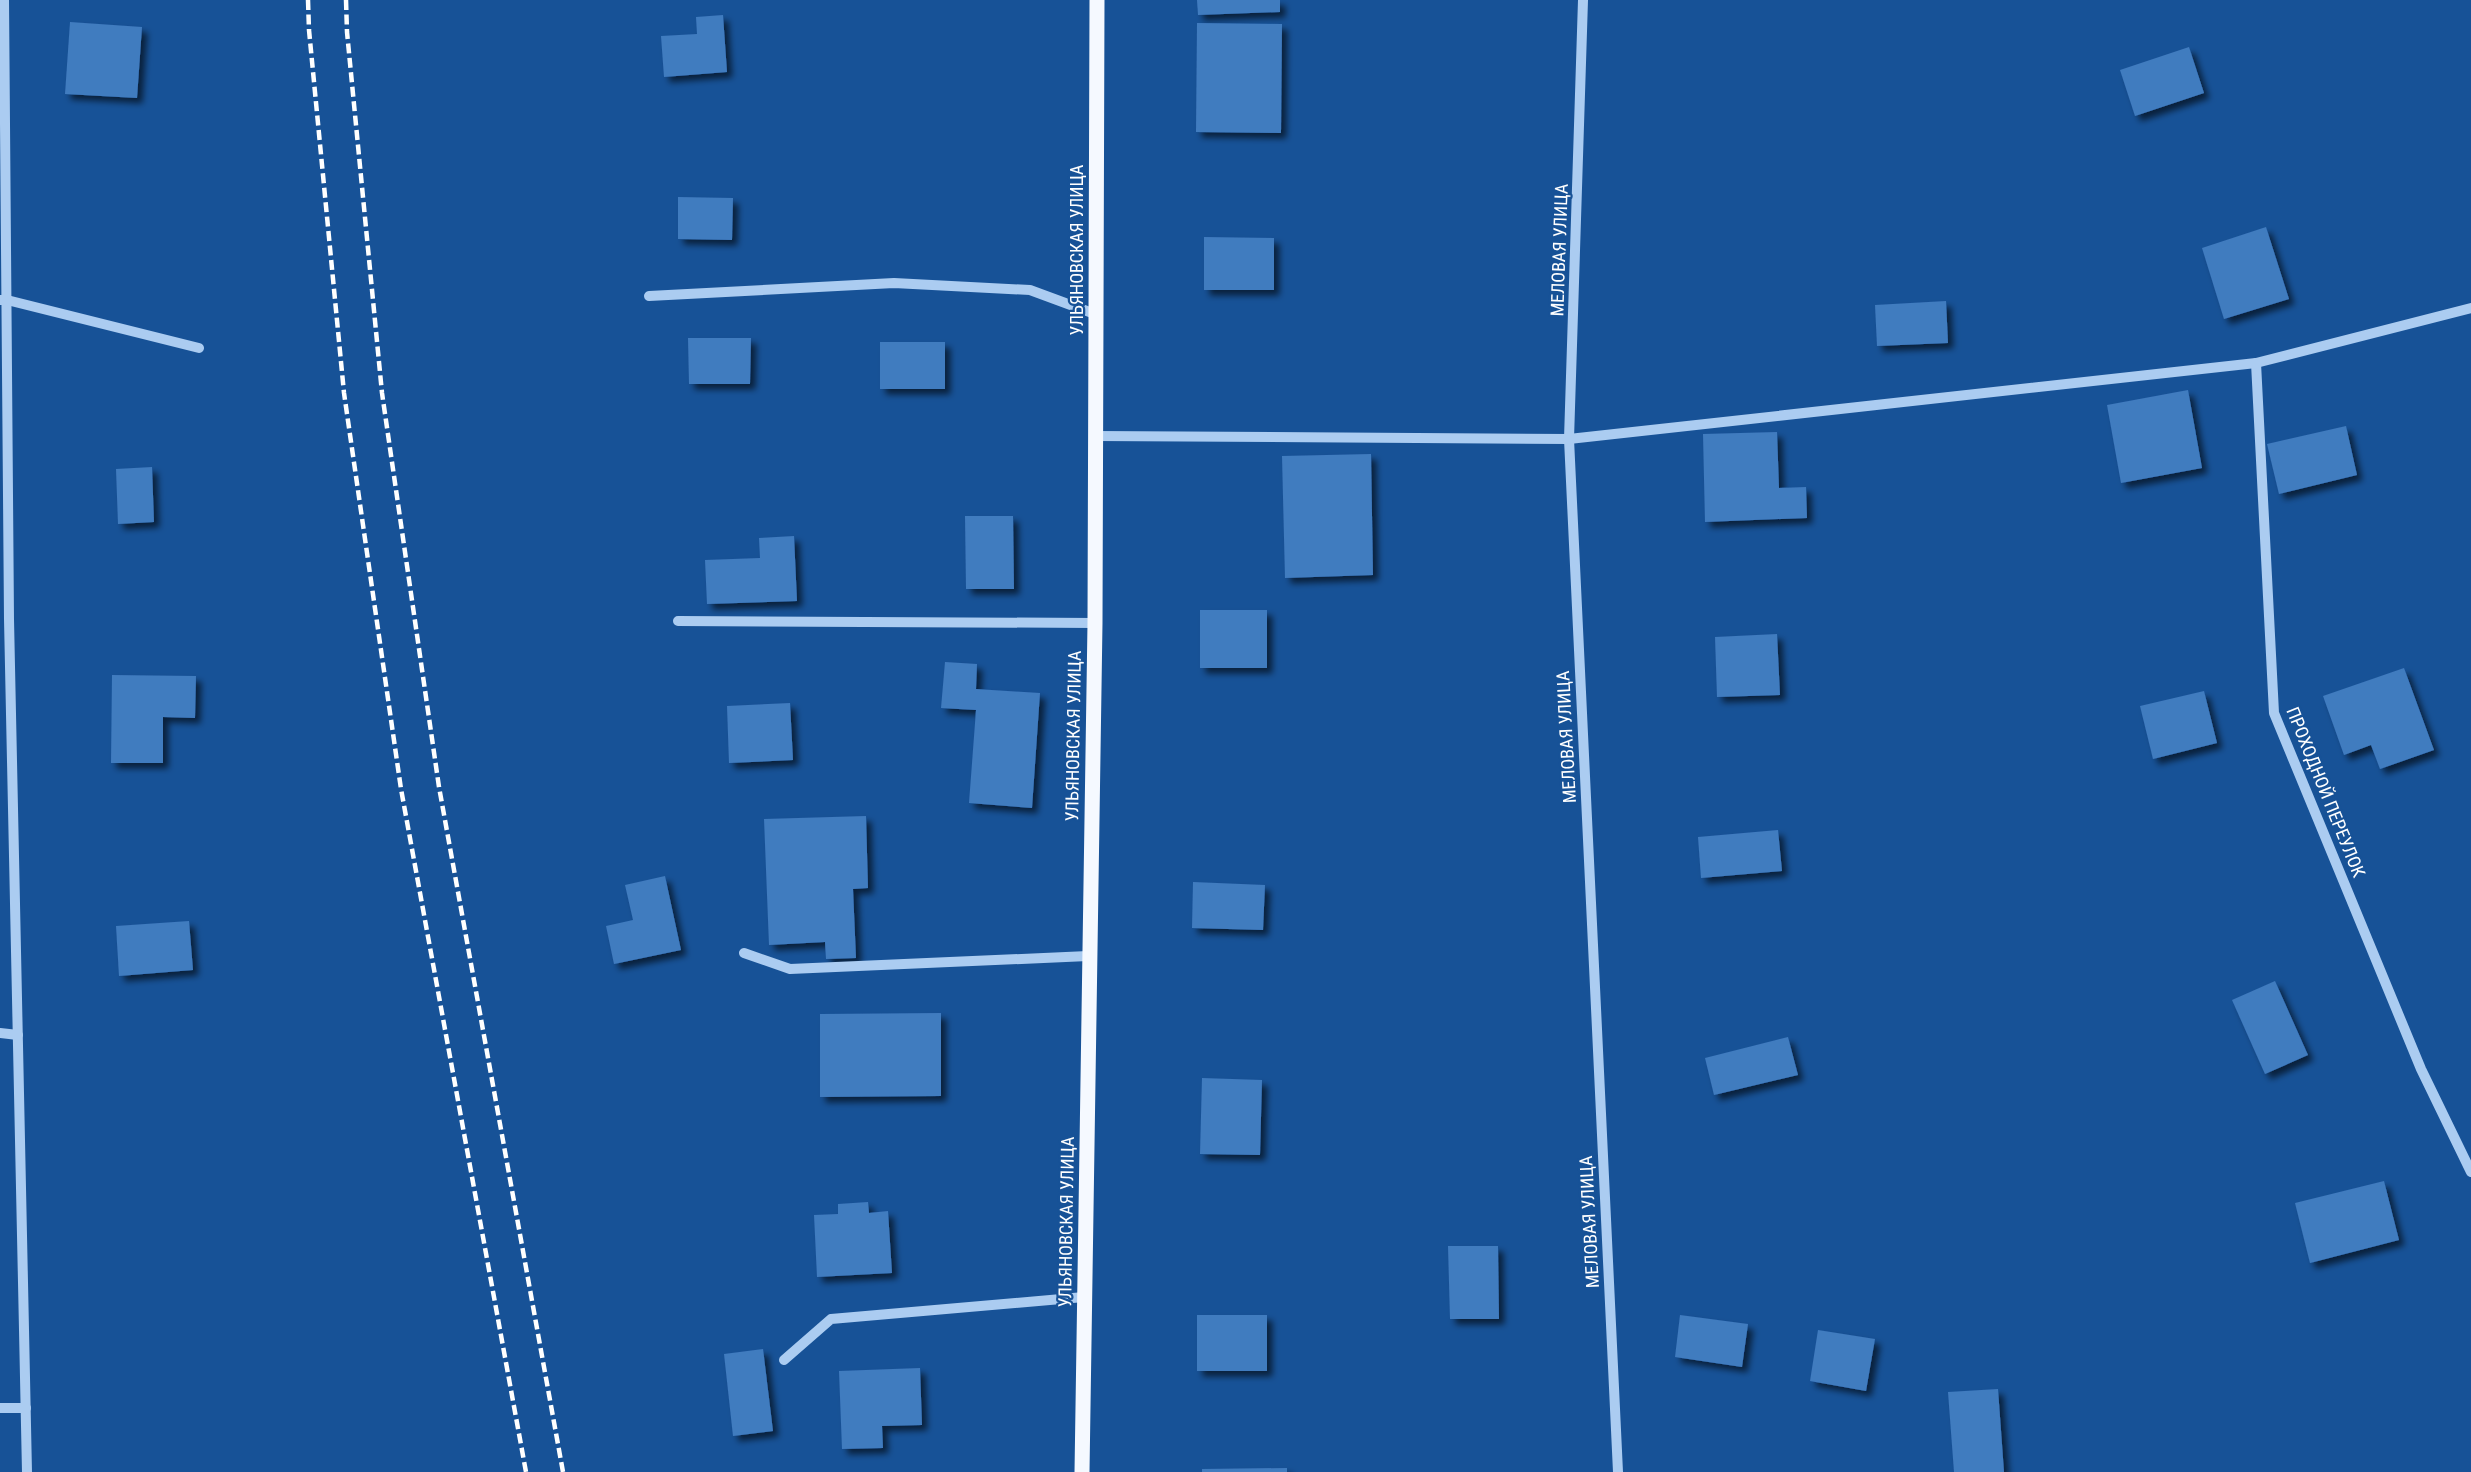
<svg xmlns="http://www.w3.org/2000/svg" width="2471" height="1472" font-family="'Roboto Condensed',sans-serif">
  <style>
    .building { fill: #407bbf; filter: url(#shadow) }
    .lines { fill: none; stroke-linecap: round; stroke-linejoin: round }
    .minor { stroke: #abccf1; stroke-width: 10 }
    .major { stroke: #f5f9ff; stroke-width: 15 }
    .rail { stroke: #fff; stroke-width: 4.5; stroke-dasharray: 10 4.5; stroke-linecap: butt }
    .labels { text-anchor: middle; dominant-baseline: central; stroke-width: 4.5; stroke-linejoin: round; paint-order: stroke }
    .street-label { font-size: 18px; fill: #fff; stroke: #175297 }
  </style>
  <defs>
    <filter id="shadow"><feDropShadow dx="5.5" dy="5.5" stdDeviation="3" flood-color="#0009"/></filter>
  </defs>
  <rect width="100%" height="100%" fill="#175297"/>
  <g class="building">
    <path d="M1197,0H1280V12L1198,15Z"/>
    <path d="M723,15L727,72L664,77L661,36L697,34L696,17Z"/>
    <path d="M70,22L142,27L137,98L65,94Z"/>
    <path d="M1197,23L1282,24L1281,133L1196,132Z"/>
    <path d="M2189,47L2204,93L2135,116L2120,70Z"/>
    <path d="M678,197L733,198L732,240L678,239Z"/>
    <path d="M2266,227L2289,299L2224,319L2202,248Z"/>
    <path d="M1204,237L1274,238V290H1204Z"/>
    <path d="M1946,301L1948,343L1877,346L1875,305Z"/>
    <path d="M688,338H751L750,384H689Z"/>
    <rect x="880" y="342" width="65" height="47"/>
    <path d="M2188,390L2202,468L2121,483L2107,405Z"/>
    <path d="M2346,426L2357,475L2279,494L2267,444Z"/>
    <path d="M1777,432L1779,488L1806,487L1807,518L1705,522L1703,434Z"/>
    <path d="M1371,454L1373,575L1285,578L1282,456Z"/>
    <path d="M152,467L154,522L118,524L116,469Z"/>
    <path d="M965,516H1013L1014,589H966Z"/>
    <path d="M794,536L797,601L707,604L705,560L760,558L759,538Z"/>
    <rect x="1200" y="610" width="67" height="58"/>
    <path d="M1777,634L1780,695L1717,697L1715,637Z"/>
    <path d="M945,662L977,664L976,689L1040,693L1032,808L969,803L976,710L941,708Z"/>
    <path d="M2404,668L2434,750L2380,769L2371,745L2344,755L2323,696Z"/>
    <path d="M112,675L196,676L195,718L163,717V763H111Z"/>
    <path d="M2204,691L2217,743L2153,759L2140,706Z"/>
    <path d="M790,703L793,760L729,763L727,706Z"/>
    <path d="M866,816L868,888L853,889L856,958L826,959L825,942L769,945L764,819Z"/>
    <path d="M1778,830L1782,871L1701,878L1698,837Z"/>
    <path d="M665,876L681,950L614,964L606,926L633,920L625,885Z"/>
    <path d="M1193,882L1265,885L1263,930L1192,928Z"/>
    <path d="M189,921L193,970L119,976L116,926Z"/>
    <path d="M2275,981L2308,1055L2265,1074L2232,1000Z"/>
    <path d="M941,1013V1096L820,1097V1014Z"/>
    <path d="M1788,1037L1798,1075L1714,1095L1705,1058Z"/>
    <path d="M1202,1078L1262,1080L1260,1155L1200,1154Z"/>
    <path d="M2384,1181L2399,1240L2310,1263L2295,1203Z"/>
    <path d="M868,1202L869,1213L888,1211L892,1273L817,1277L814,1215L838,1214V1204Z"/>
    <path d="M1448,1246H1498L1499,1319H1450Z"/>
    <rect x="1197" y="1315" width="70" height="56"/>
    <path d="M1680,1315L1748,1324L1742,1367L1675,1357Z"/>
    <path d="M1818,1330L1875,1339L1866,1391L1810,1381Z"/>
    <path d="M763,1349L773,1431L733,1436L724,1354Z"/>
    <path d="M920,1368L922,1425L882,1426L883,1448L842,1449L839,1371Z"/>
    <path d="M1998,1389L2004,1472H1954L1948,1392Z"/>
    <path d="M1287,1468V1472H1202V1469Z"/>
  </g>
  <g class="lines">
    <g class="minor">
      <path d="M4,0L9,619L27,1472"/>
      <path d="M1583,0L1569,439L1618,1472"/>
      <path d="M649,296L894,283L1030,290L1095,314"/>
      <path d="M0,300H7L199,348"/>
      <path d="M2256,363L2274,713L2421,1069L2471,1172"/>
      <path d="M1095,436L1569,439L2256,363L2471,308"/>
      <path d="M678,621L1095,623"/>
      <path d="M744,953L790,969L1088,956"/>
      <path d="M0,1033L18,1035"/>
      <path d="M784,1360L831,1319L1084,1297"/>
      <path d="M0,1408H26"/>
    </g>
    <path class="major" d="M1082,1472L1095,623L1097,0"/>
    <g class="rail">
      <path d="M308,0L309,30L344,393L401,789L526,1472"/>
      <path d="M346,0L347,32L382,393L439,787L563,1472"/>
    </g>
  </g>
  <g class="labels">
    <g class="street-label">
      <text transform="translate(1076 250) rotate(-90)">УЛЬЯНОВСКАЯ УЛИЦА</text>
      <text transform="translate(1559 250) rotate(-88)">МЕЛОВАЯ УЛИЦА</text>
      <text transform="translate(1073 736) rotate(-89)">УЛЬЯНОВСКАЯ УЛИЦА</text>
      <text transform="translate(1566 737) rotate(-93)">МЕЛОВАЯ УЛИЦА</text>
      <text transform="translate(2326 792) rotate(68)">ПРОХОДНОЙ ПЕРЕУЛОК</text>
      <text transform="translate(1066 1222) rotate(-89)">УЛЬЯНОВСКАЯ УЛИЦА</text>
      <text transform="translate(1589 1222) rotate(-93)">МЕЛОВАЯ УЛИЦА</text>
    </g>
  </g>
</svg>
